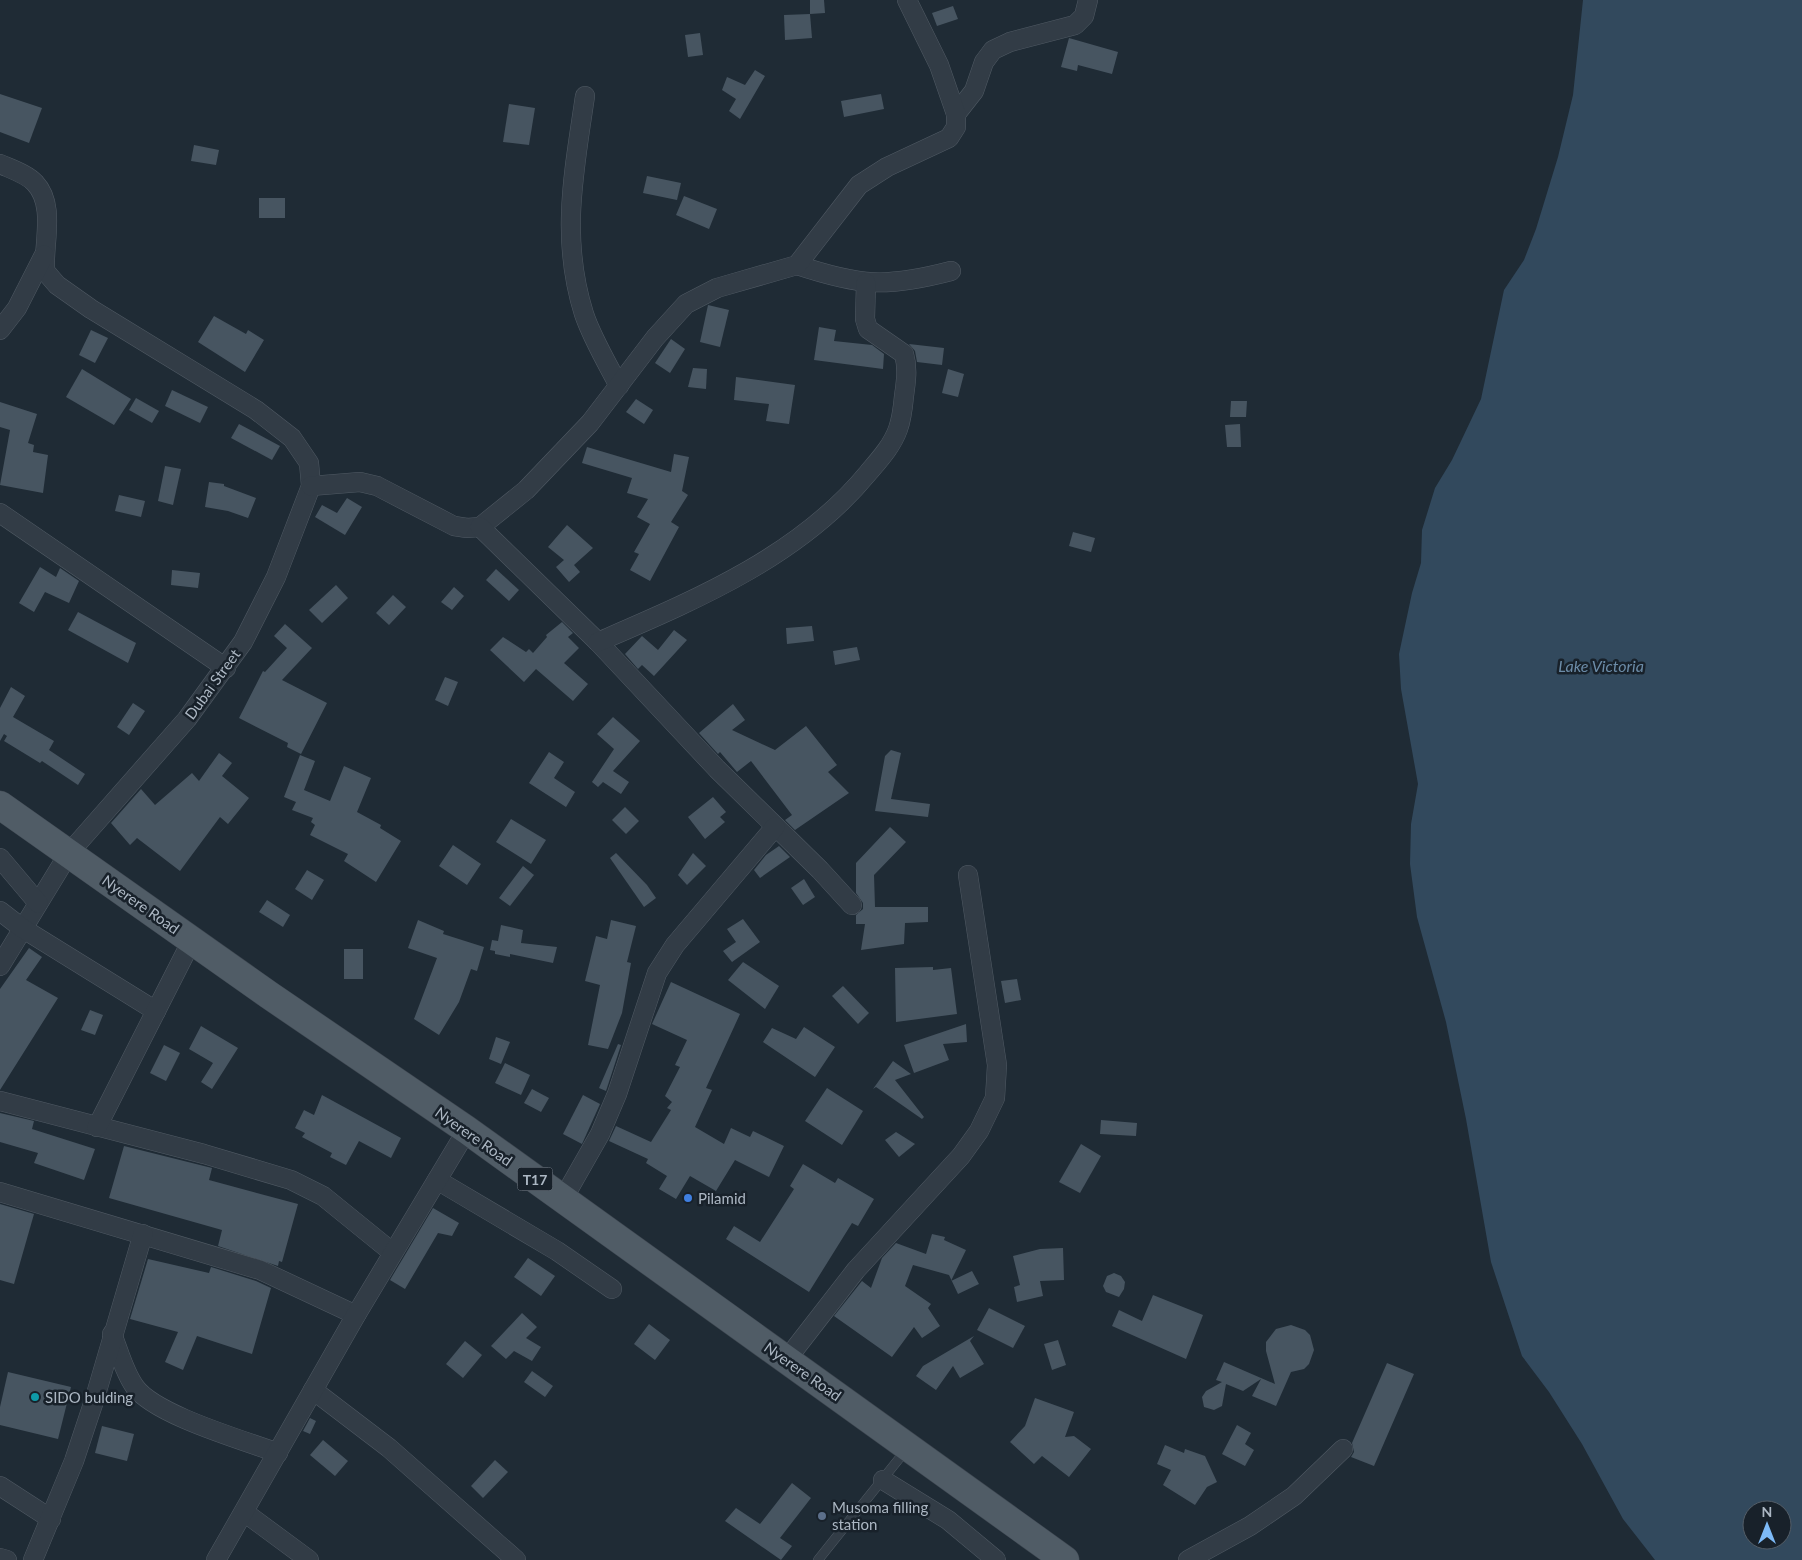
<svg xmlns="http://www.w3.org/2000/svg" width="1802" height="1560" font-family="Lato,sans-serif">
  <style>
    .water { fill: #32495d; fill-rule: evenodd }
    .building { fill: #475561 }
    .lines { fill: none; stroke-linecap: round; stroke-linejoin: round }
    .lane-casing { stroke: #505a64; stroke-width: 10 }
    .street-casing { stroke: #505a64; stroke-width: 20 }
    .primary-casing { stroke: #3c454f; stroke-width: 29 }
    .lane { stroke: #323c46; stroke-width: 9 }
    .street { stroke: #323c46; stroke-width: 19 }
    .primary { stroke: #505c66; stroke-width: 28 }
    .shop-dot { fill: #3f7fe0; stroke: #18212a; stroke-width: 2 }
    .culture-dot { fill: #0f9aa8; stroke: #18212a; stroke-width: 2 }
    .service-dot { fill: #5c6f8a; stroke: #18212a; stroke-width: 2 }
    .labels { text-anchor: middle; dominant-baseline: central; stroke-width: 5; stroke-linejoin: round; paint-order: stroke }
    .shield { fill: #18212a; stroke: #808a95; stroke-width: 1 }
    .shield-label { font-size: 14px; font-weight: bold; fill: #acb7c3 }
    .street-label { font-size: 15px; fill: #acb7c3; stroke: #18212a }
    .poi-label { font-size: 15px; fill: #acb7c3; stroke: #18212a; text-anchor: start }
    .water-label { font-size: 16px; font-style: italic; fill: #6c8ca8; stroke: #18212a }
  </style>
  <rect width="100%" height="100%" fill="#1f2b35"/>
  <path class="water" d="M1583,0H1802V1560H1655L1623,1519L1582,1444L1549,1392L1522,1356L1491,1262L1466,1119L1446,1022L1417,917L1410,864L1411,824L1418,784L1401,689L1399,654L1412,593L1421,563L1422,530L1435,488L1452,460L1481,399L1504,290L1524,260L1536,229L1558,157L1573,95ZM1752,1510H1782V1540H1752Z"/>
  <g class="building">
    <path d="M810,0H824L825,13L810,14Z"/>
    <path d="M953,6L958,19L937,26L932,13Z"/>
    <path d="M810,14L812,38L785,40L784,15Z"/>
    <path d="M700,33L703,55L688,57L685,35Z"/>
    <path d="M1069,38L1118,52L1112,74L1078,65L1077,71L1061,67Z"/>
    <path d="M755,70L765,76L740,119L729,111L736,99L722,90L727,77L745,85Z"/>
    <path d="M0,94L42,108L29,143L0,132Z"/>
    <path d="M881,94L884,109L844,117L841,101Z"/>
    <path d="M509,104L535,108L529,145L503,142Z"/>
    <path d="M194,145L219,150L216,165L191,161Z"/>
    <path d="M647,176L681,183L677,200L643,193Z"/>
    <path d="M684,196L717,209L709,229L676,215Z"/>
    <rect x="259" y="198" width="26" height="20"/>
    <path d="M708,305L729,310L720,347L700,342Z"/>
    <path d="M214,316L246,334L248,330L264,340L245,372L198,342Z"/>
    <path d="M819,327L836,330L834,341L872,345L884,354L883,369L814,360Z"/>
    <path d="M91,330L108,338L95,363L79,355Z"/>
    <path d="M671,339L685,349L670,373L655,363Z"/>
    <path d="M909,344L944,348L942,365L917,362L915,351Z"/>
    <path d="M693,368L707,369L706,389L688,387Z"/>
    <path d="M82,369L131,399L114,425L66,397Z"/>
    <path d="M948,369L964,374L958,397L942,393Z"/>
    <path d="M736,377L795,385L789,424L766,421L769,404L734,400Z"/>
    <path d="M172,390L208,407L200,423L165,406Z"/>
    <path d="M136,398L159,411L152,423L129,410Z"/>
    <path d="M636,399L653,410L644,424L626,412Z"/>
    <path d="M1231,401H1247L1246,417H1230Z"/>
    <path d="M0,402L37,414L28,443L34,445L33,452L48,455L43,493L0,485L10,430L0,427Z"/>
    <path d="M239,424L280,446L272,460L231,438Z"/>
    <path d="M1240,424L1241,447H1227L1225,425Z"/>
    <path d="M587,447L671,472L674,454L689,457L682,491L688,495L671,522L679,527L650,581L630,570L639,554L634,552L650,524L637,517L648,499L627,493L632,478L582,463Z"/>
    <path d="M165,466L181,469L173,505L158,501Z"/>
    <path d="M209,482L224,484V486L256,498L248,518L228,511L205,507Z"/>
    <path d="M119,495L145,501L141,517L115,511Z"/>
    <path d="M347,498L362,507L345,535L315,517L322,505L337,513Z"/>
    <path d="M567,525L593,548L574,565L580,572L569,582L556,567L564,560L548,547Z"/>
    <path d="M1073,532L1095,538L1091,552L1069,546Z"/>
    <path d="M40,567L56,577L60,568L79,581L69,603L45,592L34,612L19,603Z"/>
    <path d="M496,569L519,590L509,601L486,580Z"/>
    <path d="M172,570L200,573L198,588L171,585Z"/>
    <path d="M336,585L348,598L322,623L309,610Z"/>
    <path d="M454,587L464,596L452,610L441,602Z"/>
    <path d="M393,595L406,607L389,625L376,613Z"/>
    <path d="M78,612L136,643L128,663L68,630Z"/>
    <path d="M562,622L573,633L568,637L579,648L564,663L588,684L573,701L536,669L524,682L490,650L503,637L526,652L529,649L533,653L547,637L546,635Z"/>
    <path d="M285,624L312,648L282,680L327,703L301,754L287,747L288,743L239,718L263,671L265,672L287,648L274,636Z"/>
    <path d="M812,626L814,641L787,644L786,628Z"/>
    <path d="M674,630L687,640L654,676L642,665L638,669L625,654L642,636L658,650Z"/>
    <path d="M857,647L860,660L835,665L833,651Z"/>
    <path d="M445,677L458,682L448,706L435,700Z"/>
    <path d="M11,687L25,696L13,717L54,741L49,750L85,774L78,785L42,761L40,763L4,741L7,736L4,734L0,741V708Z"/>
    <path d="M133,703L145,711L129,735L117,727Z"/>
    <path d="M733,704L745,720L732,730L775,750L806,726L837,765L828,772L849,793L795,830L785,820L792,815L751,761L737,772L720,752L718,754L699,733Z"/>
    <path d="M613,717L640,741L613,771L629,782L621,794L603,782L598,787L592,782L614,749L597,734Z"/>
    <path d="M891,750L901,753L891,799L930,804L928,817L875,811L885,756Z"/>
    <path d="M549,752L564,762L554,778L575,792L566,807L529,783Z"/>
    <path d="M219,753L232,763L222,776L249,798L228,824L220,817L180,871L137,838L130,845L111,823L141,789L155,805L192,773L199,781Z"/>
    <path d="M300,755L315,761L304,790L330,801L344,766L371,778L357,812L381,825L380,828L401,841L376,882L344,861L348,854L310,835L315,825L311,822L313,818L292,810L296,802L284,797Z"/>
    <path d="M713,797L726,812L720,817L725,822L705,839L688,817Z"/>
    <path d="M625,807L639,821L626,834L612,820Z"/>
    <path d="M511,819L546,840L531,864L496,842Z"/>
    <path d="M890,827L906,842L874,875L875,907H928V922L905,923L904,944L861,950L865,924H856V915L863,909V903L856,893V863Z"/>
    <path d="M453,845L481,864L467,885L439,866Z"/>
    <path d="M779,846L790,857L760,878L754,870L766,855Z"/>
    <path d="M616,853L647,885L656,898L644,907L610,858Z"/>
    <path d="M693,853L706,866L687,885L678,875Z"/>
    <path d="M523,866L534,875L510,906L499,898Z"/>
    <path d="M307,870L324,880L312,900L295,889Z"/>
    <path d="M804,879L815,897L803,905L791,888Z"/>
    <path d="M267,900L290,915L283,927L259,912Z"/>
    <path d="M743,919L760,942L732,962L723,951L736,942L727,929Z"/>
    <path d="M418,920L444,931L443,934L484,947L477,971L471,969L459,1002L439,1035L414,1019L437,958L408,948Z"/>
    <path d="M611,920L636,926L627,962L631,963L622,1013L608,1049L588,1045L600,985L585,981L596,936L607,939Z"/>
    <path d="M501,925L523,930L521,943L557,947L553,963L510,954V957L495,954V951L490,950L492,940L498,941Z"/>
    <path d="M29,948L42,957L26,980L58,998L0,1090V989Z"/>
    <rect x="344" y="949" width="19" height="30"/>
    <path d="M743,962L779,986L765,1009L728,980Z"/>
    <path d="M933,967V970L951,968L957,1014L896,1022L895,968Z"/>
    <path d="M1017,979L1021,1000L1005,1003L1001,981Z"/>
    <path d="M671,982L740,1014L706,1088L712,1090L695,1127L724,1144L731,1128L750,1137L753,1131L784,1146L769,1177L735,1160L716,1191L690,1176L676,1199L659,1189L667,1176L646,1163L648,1159L609,1141L616,1126L651,1142L671,1110L667,1108L672,1102L665,1096L680,1067L675,1065L687,1040L652,1024Z"/>
    <path d="M843,986L869,1013L858,1024L832,996Z"/>
    <path d="M90,1010L103,1015L95,1035L81,1030Z"/>
    <path d="M966,1024L967,1042L943,1044L949,1060L914,1073L904,1045Z"/>
    <path d="M201,1026L238,1048L212,1089L201,1082L213,1063L189,1049Z"/>
    <path d="M804,1027L835,1047L815,1077L763,1042L772,1028L796,1039Z"/>
    <path d="M496,1037L510,1042L501,1064L489,1059Z"/>
    <path d="M618,1044L621,1045L606,1091L599,1088Z"/>
    <path d="M164,1045L180,1053L166,1081L150,1073Z"/>
    <path d="M893,1061L911,1074L895,1080L924,1117L922,1119L876,1087L873,1089Z"/>
    <path d="M505,1063L530,1075L521,1095L495,1083Z"/>
    <path d="M827,1088L863,1111L842,1145L805,1121Z"/>
    <path d="M532,1089L549,1098L541,1112L524,1103Z"/>
    <path d="M322,1095L401,1138L391,1158L359,1141L346,1165L330,1157L332,1153L302,1137L305,1133L295,1128L304,1110L314,1115Z"/>
    <path d="M583,1095L600,1104L582,1144L563,1134Z"/>
    <path d="M0,1113L34,1121L32,1129L95,1149L84,1180L34,1163L38,1153L0,1142Z"/>
    <path d="M1101,1120L1137,1123L1136,1136L1100,1134Z"/>
    <path d="M896,1132L915,1144L899,1157L885,1140Z"/>
    <path d="M1081,1144L1101,1156L1080,1193L1059,1182Z"/>
    <path d="M124,1146L212,1168L209,1180L298,1204L282,1262L279,1261L278,1266L218,1246L222,1230L109,1198Z"/>
    <path d="M803,1164L835,1183L838,1178L874,1199L858,1226L852,1223L809,1292L726,1239L734,1226L760,1242L794,1189L790,1186Z"/>
    <path d="M0,1204L34,1214L14,1284L0,1280Z"/>
    <path d="M433,1208L459,1223L452,1236L438,1233L405,1289L390,1280Z"/>
    <path d="M932,1234L945,1237L944,1240L966,1250L951,1281L972,1271L979,1284L958,1294L949,1275L913,1265L905,1286L931,1304L928,1308L940,1326L922,1338L914,1327L892,1357L834,1316L862,1281L871,1288L882,1258L896,1243L926,1254Z"/>
    <path d="M1063,1248L1064,1280L1040,1281L1043,1296L1017,1302L1014,1287L1020,1285L1013,1256L1040,1249Z"/>
    <path d="M528,1258L555,1276L541,1296L514,1277Z"/>
    <path d="M148,1259L209,1273L211,1267L256,1281L271,1288L252,1354L197,1336L183,1370L165,1362L178,1332L130,1319Z"/>
    <path d="M1114,1273L1121,1276L1125,1282L1124,1289L1119,1297L1106,1292L1103,1286L1107,1276Z"/>
    <path d="M1153,1295L1203,1315L1186,1359L1112,1326L1119,1310L1142,1321Z"/>
    <path d="M989,1308L1025,1326L1013,1348L977,1330Z"/>
    <path d="M522,1313L537,1327L526,1338L541,1347L532,1361L514,1351L506,1359L491,1346Z"/>
    <path d="M649,1324L670,1340L655,1360L634,1344Z"/>
    <path d="M1291,1325L1305,1330L1310,1335L1314,1350L1309,1364L1304,1369L1291,1372L1276,1406L1252,1396L1261,1379L1243,1391L1226,1384L1222,1406L1214,1410L1204,1407L1202,1397L1206,1391L1222,1382L1216,1380L1224,1362L1275,1384L1266,1351V1342L1276,1329Z"/>
    <path d="M974,1336L970,1341L984,1364L960,1378L953,1366L936,1390L916,1376L923,1366Z"/>
    <path d="M1058,1340L1066,1365L1052,1370L1044,1344Z"/>
    <path d="M465,1341L482,1355L463,1378L446,1364Z"/>
    <path d="M1387,1363L1414,1374L1374,1466L1351,1457L1354,1452L1352,1443Z"/>
    <path d="M532,1371L553,1386L545,1397L524,1382Z"/>
    <path d="M8,1372L71,1387L58,1439L0,1425V1407Z"/>
    <path d="M1035,1398L1074,1412L1065,1437L1074,1436L1091,1449L1069,1477L1042,1456L1034,1464L1010,1442L1025,1426Z"/>
    <path d="M310,1418L316,1421L310,1434L303,1431Z"/>
    <path d="M1237,1425L1251,1433L1245,1444L1254,1450L1245,1466L1222,1454Z"/>
    <path d="M102,1426L134,1434L127,1461L95,1453Z"/>
    <path d="M323,1440L348,1461L335,1476L310,1455Z"/>
    <path d="M1165,1445L1184,1453L1185,1449L1205,1456L1217,1482L1207,1487L1195,1505L1163,1485L1171,1470L1157,1464Z"/>
    <path d="M495,1460L508,1472L483,1498L471,1486Z"/>
    <path d="M792,1483L811,1498L780,1538L792,1546L781,1560L725,1521L736,1508L760,1524Z"/>
  </g>
  <g class="lines">
    <g class="lane-casing">
      <path id="lane" d="M818,1560L906,1450"/>
    </g>
    <g class="street-casing">
      <g id="street">
        <path d="M585,96C574,172 560,238 584,314C592,338 607,363 619,386"/>
        <path d="M956,114L974,91L984,62L993,50L1010,42L1075,25L1084,16L1088,0"/>
        <path d="M0,164C11,169 27,174 35,183C56,205 43,244 45,271L57,285L91,309L256,410L292,438L309,463L311,486L276,577L243,642L187,719L69,853L0,966"/>
        <path d="M797,265C860,286 886,288 951,271"/>
        <path d="M0,330L17,308L44,255"/>
        <path d="M311,486L360,482L377,486L454,526L467,528L480,527L526,490L590,423L655,338L686,304L717,288L797,265L859,185L887,167L949,138L956,127V114L939,65L907,0"/>
        <path d="M0,513L226,668"/>
        <path d="M480,527L598,642L717,769L820,870L852,905"/>
        <path d="M598,642C695,600 799,557 868,473C879,460 892,446 898,429C902,418 903,407 904,396C906,382 908,368 904,354L868,329L865,319L866,283"/>
        <path d="M0,858L38,903"/>
        <path d="M0,911L22,928L156,1011"/>
        <path d="M0,1101L204,1154L291,1180L323,1196L392,1252"/>
        <path d="M97,1127L192,940"/>
        <path d="M437,1180L557,1251L612,1289"/>
        <path d="M0,1192L260,1270L356,1315"/>
        <path d="M563,1199L600,1134L617,1094L657,973L675,945L775,827"/>
        <path d="M112,1334C119,1351 124,1372 135,1387C155,1415 243,1440 278,1453"/>
        <path d="M787,1359L856,1270L961,1156L979,1131L995,1098L997,1065L968,875"/>
        <path d="M313,1390L389,1448L516,1560"/>
        <path d="M883,1480L948,1520L996,1560"/>
        <path d="M0,1486L51,1519"/>
        <path d="M244,1512L309,1560"/>
        <path d="M0,1558L7,1560"/>
        <path d="M33,1560L74,1461L94,1401L143,1234"/>
        <path d="M216,1560L356,1315L467,1130"/>
        <path d="M1188,1560L1250,1526L1294,1496L1343,1449"/>
      </g>
    </g>
    <g class="primary-casing">
      <path id="primary" d="M0,805L269,995L467,1130L1065,1560"/>
    </g>
    <use href="#lane" class="lane"/>
    <use href="#street" class="street"/>
    <use href="#primary" class="primary"/>
  </g>
  <circle class="shop-dot" cx="688" cy="1198" r="5"/>
  <circle class="culture-dot" cx="35" cy="1397" r="5"/>
  <circle class="service-dot" cx="822" cy="1516" r="5"/>
  <g class="labels">
    <rect class="shield" x="517.5" y="1167.5" width="35" height="23" rx="4"/>
    <g class="shield-label">
      <text x="535" y="1179">T17</text>
    </g>
    <g class="street-label">
      <text transform="translate(212 684) rotate(-54)">Dubai Street</text>
      <text transform="translate(141 904) rotate(35)">Nyerere Road</text>
      <text transform="translate(474 1136) rotate(35)">Nyerere Road</text>
      <text transform="translate(803 1371) rotate(35)">Nyerere Road</text>
    </g>
    <g class="poi-label">
      <text x="698" y="1198">Pilamid</text>
      <text x="45" y="1397">SIDO bulding</text>
      <text x="832" y="1507">Musoma filling<tspan x="832" dy="17">station</tspan></text>
    </g>
    <g class="water-label">
      <text x="1601" y="665">Lake Victoria</text>
    </g>
  </g>
  <g transform="translate(1767 1525)"><circle r="24" fill="#18212a" stroke="#535d67"/>
  <path d="M0-4L9 19L0 12L-9 19Z" fill="#7dbaf7"/>
  <text y="-8" font-size="14" font-weight="bold" text-anchor="middle" fill="#acb7c3">N</text>
  </g>
</svg>
